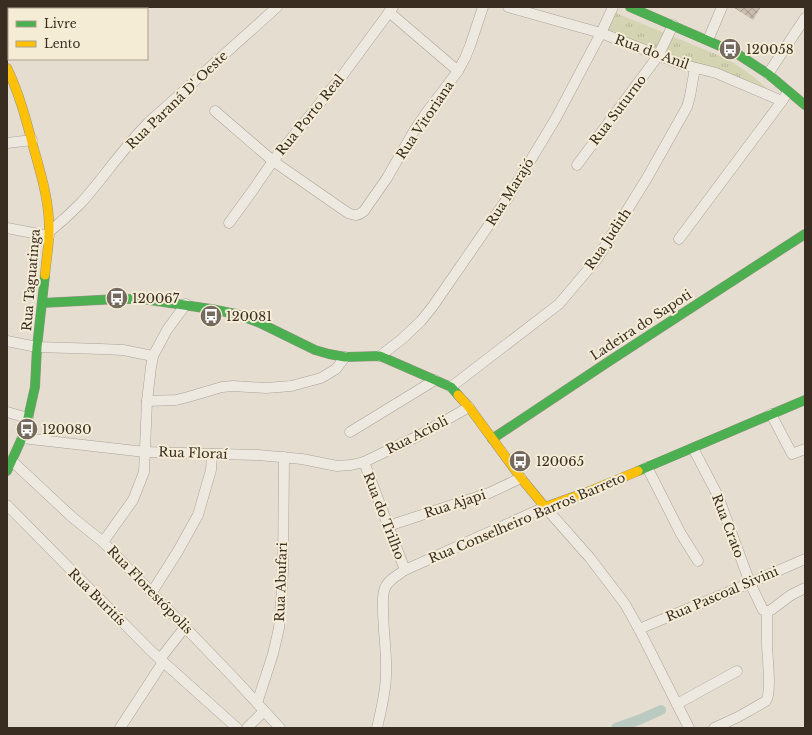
<svg xmlns="http://www.w3.org/2000/svg" width="812" height="735" font-family="'Libre Baskerville',serif">
  <style>
    .park { fill: url(#park-tufts) }
    .lines { fill: none; stroke-linecap: round; stroke-linejoin: round }
    .canal { stroke: #bacac1; stroke-width: 10 }
    .building { fill: url(#building-cross-hatch) }
    .street-casing { stroke: #aaa398; stroke-width: 11 }
    .fast-casing { stroke: #9a9388; stroke-width: 10 }
    .slow-casing { stroke: #9a9388; stroke-width: 10 }
    .street { stroke: #ede9e1; stroke-width: 10 }
    .fast { stroke: #4caf50; stroke-width: 9 }
    .slow { stroke: #ffc107; stroke-width: 9 }
    .labels { text-anchor: middle; dominant-baseline: central; stroke-width: 4; stroke-linejoin: round; paint-order: stroke }
    .poi-label { font-size: 13px; fill: #392c20; stroke: #f5ecd6; text-anchor: start }
    .street-label { font-size: 13px; fill: #392c20; stroke: #f5ecd6 }
  </style>
  <defs>
    <pattern id="park-tufts" width="24" height="20" patternUnits="userSpaceOnUse"><rect width="24" height="20" fill="#d4d4b2"/><path d="M3 7l-1-3M5 7V3M7 7l1-3M15 17l-1-3M17 17v-4M19 17l1-3" fill="none" stroke="#b7b699"/></pattern>
    <pattern id="building-cross-hatch" width="8" height="8" patternUnits="userSpaceOnUse"><rect width="8" height="8" fill="#c9bdb0"/><path d="M0 0l8 8M0 8l8-8" fill="none" stroke="#a49a8f"/></pattern>
  </defs>
  <rect width="100%" height="100%" fill="#e5ded0"/>
  <path class="park" d="M616,13L696,46L725,58L740,67L755,78L776,96L606,32L614,14Z"/>
  <g class="lines">
    <path class="canal" d="M616,728L641,719L661,710"/>
  </g>
  <path class="building" d="M733,7H761L753,20Z"/>
  <g class="lines">
    <g class="street-casing">
      <g id="street">
        <path d="M508,7L601,33L681,64L716,73L782,101L788,92"/>
        <path d="M389,12L458,71"/>
        <path d="M708,40L722,7"/>
        <path d="M768,74L805,18"/>
        <path d="M215,111L273,161L348,213C355,216 358,216 364,211L387,178L414,131L426,113L458,71L465,58L470,46L483,7"/>
        <path d="M7,143L32,140"/>
        <path d="M577,165L658,56L673,25"/>
        <path d="M229,223L253,190L273,161L342,76L393,7"/>
        <path d="M7,228L49,236"/>
        <path d="M49,232C60,223 71,213 81,203C104,177 124,147 149,122L277,7"/>
        <path d="M679,239L782,101"/>
        <path d="M7,341L37,347L101,349L123,350L153,356"/>
        <path d="M380,356L402,339L421,321L433,306L509,196L556,118L601,33L613,7"/>
        <path d="M451,387L559,304L597,259L647,178L687,107L690,96L695,68"/>
        <path d="M147,401L176,400L188,397L222,387L233,386L266,388L291,386L321,378L336,369L345,357"/>
        <path d="M7,412L28,418"/>
        <path d="M771,414L792,454L805,449"/>
        <path d="M350,432L435,380"/>
        <path d="M22,438L145,452L258,455L302,459L337,466L351,465L364,462L418,436L469,407"/>
        <path d="M693,448L718,496L750,583L763,610L767,611L771,610L791,595L805,588"/>
        <path d="M12,461L72,517L103,542L233,677L280,728"/>
        <path d="M364,462L405,570"/>
        <path d="M647,467L681,534L698,561"/>
        <path d="M7,505L151,651L160,659L185,627"/>
        <path d="M388,526L489,493L521,478"/>
        <path d="M103,542L133,500L144,472L147,401L151,367L153,356L167,330L186,304"/>
        <path d="M152,592L178,551L198,515L211,470L212,454"/>
        <path d="M639,629L750,583L805,559"/>
        <path d="M160,659L237,728"/>
        <path d="M257,703L273,654L279,628L281,603L283,571L284,457"/>
        <path d="M677,704L737,671"/>
        <path d="M120,728L163,662"/>
        <path d="M247,728L264,711"/>
        <path d="M377,728C381,710 386,692 386,674C387,652 383,631 383,609C383,602 382,595 385,588C388,580 398,575 405,570L545,507L590,558L625,604L639,629L689,728"/>
        <path d="M714,728L738,717L766,701C772,692 767,655 767,643C767,632 767,622 767,611"/>
      </g>
    </g>
    <g class="fast-casing">
      <g id="fast">
        <path d="M630,7L736,53L768,74L805,105"/>
        <path d="M42,303L118,299H143L211,309L236,314L260,323L315,350L329,354L345,357L380,356L451,387L458,395"/>
        <path d="M492,439L611,360L805,234"/>
        <path d="M7,471L22,438L28,418L35,387L37,347L45,275"/>
        <path d="M638,471L805,400"/>
      </g>
    </g>
    <g class="slow-casing">
      <g id="slow">
        <path d="M7,68C19,93 26,119 33,146C41,174 50,203 49,232C49,246 46,261 45,275"/>
        <path d="M458,395L469,407L521,478L545,507L590,491L638,471"/>
      </g>
    </g>
    <use href="#street" class="street"/>
    <use href="#fast" class="fast"/>
    <use href="#slow" class="slow"/>
  </g>
  <defs>
    <g id="bus-disc" transform="scale(1.15)"><circle r="9.5" fill="#756a5e" stroke="#f5ecd6"/><path d="M-5-6H5V4H4V6H2V4H-2V6H-4V4H-5ZM-3.5-4V0h7V-4ZM-3.5 1.2v1.5H-2V1.2ZM2 1.2v1.5H3.5V1.2Z" fill="#fff"/></g>
  </defs>
  <g fill-rule="evenodd">
    <use href="#bus-disc" x="730" y="49"/>
    <use href="#bus-disc" x="117" y="298"/>
    <use href="#bus-disc" x="211" y="316"/>
    <use href="#bus-disc" x="27" y="429"/>
    <use href="#bus-disc" x="520" y="461"/>
  </g>
  <g class="labels">
    <g class="poi-label">
      <text x="746" y="49">120058</text>
      <text x="132" y="298">120067</text>
      <text x="226" y="316">120081</text>
      <text x="42" y="429">120080</text>
      <text x="536" y="461">120065</text>
    </g>
    <g class="street-label">
      <text transform="translate(652 52) rotate(20)">Rua do Anil</text>
      <text transform="translate(177 100) rotate(-44)">Rua Paraná D' Oeste</text>
      <text transform="translate(618 110) rotate(-53)">Rua Suturno</text>
      <text transform="translate(310 115) rotate(-51)">Rua Porto Real</text>
      <text transform="translate(425 120) rotate(-56)">Rua Vitoriana</text>
      <text transform="translate(510 192) rotate(-58)">Rua Marajó</text>
      <text transform="translate(608 239) rotate(-56)">Rua Judith</text>
      <text transform="translate(31 280) rotate(-85)">Rua Taguatinga</text>
      <text transform="translate(641 325) rotate(-33)">Ladeira do Sapoti</text>
      <text transform="translate(417 435) rotate(-27)">Rua Acioli</text>
      <text transform="translate(193 453) rotate(2)">Rua Floraí</text>
      <text transform="translate(455 504) rotate(-18)">Rua Ajapi</text>
      <text transform="translate(384 516) rotate(69)">Rua do Trilho</text>
      <text transform="translate(527 518) rotate(-23)">Rua Conselheiro Barros Barreto</text>
      <text transform="translate(728 526) rotate(69)">Rua Crato</text>
      <text transform="translate(281 582) rotate(-88)">Rua Abufari</text>
      <text transform="translate(150 590) rotate(46)">Rua Florestópolis</text>
      <text transform="translate(722 594) rotate(-23)">Rua Pascoal Sivini</text>
      <text transform="translate(97 597) rotate(45)">Rua Buritís</text>
    </g>
  </g>
  <rect width="812" height="735" fill="none" stroke="#392c20" stroke-width="16"/>
  <rect x="8" y="8" width="140" height="52" fill="#f5ecd6" stroke="#aa9f8d"/>
  <rect x="16" y="21" width="20" height="6" fill="#4caf50" stroke="#aa9f8d"/>
  <text x="44" y="28" font-size="12" fill="#392c20">Livre</text>
  <rect x="16" y="41" width="20" height="6" fill="#ffc107" stroke="#aa9f8d"/>
  <text x="44" y="48" font-size="12" fill="#392c20">Lento</text>
</svg>
